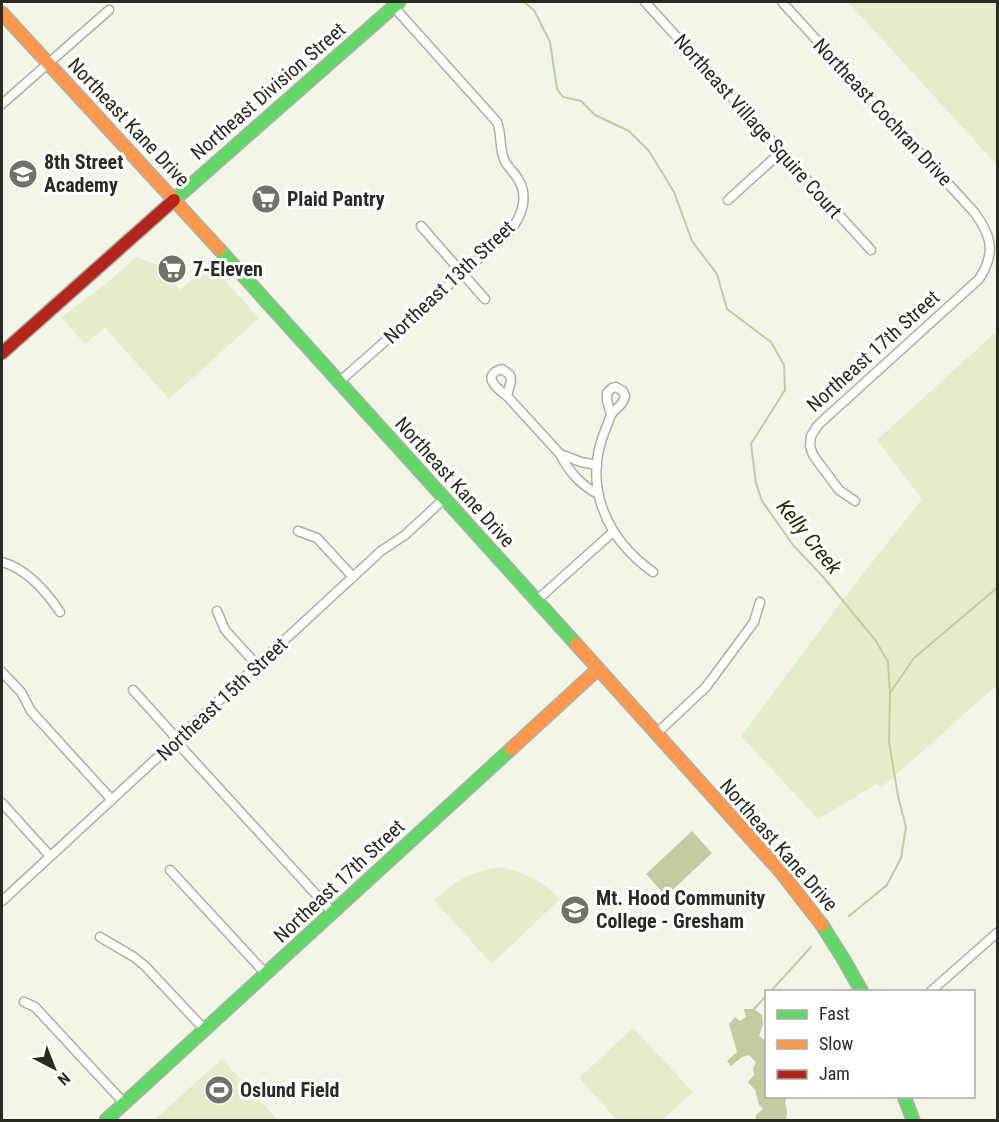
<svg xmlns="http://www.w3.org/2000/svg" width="999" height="1122" font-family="'Roboto Condensed',sans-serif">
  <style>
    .green { fill: #e4edc9 }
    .water { fill: #c2cca1 }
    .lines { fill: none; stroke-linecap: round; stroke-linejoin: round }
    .stream { stroke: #c2cca1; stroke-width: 2 }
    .street-casing { stroke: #acb0a4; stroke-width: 11 }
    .fast-casing { stroke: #acb0a4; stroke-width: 15 }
    .slow-casing { stroke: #acb0a4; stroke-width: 15 }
    .jam-casing { stroke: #acb0a4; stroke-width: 15 }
    .street { stroke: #fdfefc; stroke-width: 8 }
    .fast { stroke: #63d668; stroke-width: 12 }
    .slow { stroke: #ff974d; stroke-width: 12 }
    .jam { stroke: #b3261e; stroke-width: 12 }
    .labels { text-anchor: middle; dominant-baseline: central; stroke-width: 6; stroke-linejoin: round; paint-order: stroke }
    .street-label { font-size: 20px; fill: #282b21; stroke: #fff }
    .poi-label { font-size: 20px; font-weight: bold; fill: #282b21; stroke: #fff; text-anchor: start }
    .water-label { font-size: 21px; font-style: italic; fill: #272e02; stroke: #fff }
  </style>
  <rect width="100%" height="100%" fill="#f2f6e8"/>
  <g class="green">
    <path d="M848,2H997V165Z"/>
    <path d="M136,257L159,266L180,290L210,264L259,318L169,399L105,328L85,344L61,317L107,283Z"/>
    <path d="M997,331V685L881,788L877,784L818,819L741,736L844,598L922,499L877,440Z"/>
    <path d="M500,867C526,873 541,880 560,899L492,964L434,900C458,879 468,873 500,867Z"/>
    <path d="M633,1028L693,1092L662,1120H617L579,1078Z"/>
    <path d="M222,1059L278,1120H154Z"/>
  </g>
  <g class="water">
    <path d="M692,831L712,853L666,896L646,874Z"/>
    <path d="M744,1009H754L762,1015L763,1024L759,1036L766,1041V1096L788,1097L785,1101L787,1112L786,1120H756V1115L763,1109L759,1105L755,1090L748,1082L754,1075L753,1069L756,1062L749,1055L742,1057L731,1066L727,1061L737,1052L729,1024L735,1017L740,1021L746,1017Z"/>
  </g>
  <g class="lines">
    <g class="stream">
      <path d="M524,2L534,10L550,42L557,89L563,97L581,101L595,115L629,131L649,151L674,192L692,241L717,274L727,309L771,342L784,365L785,390L751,444L756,483L762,501L793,545L825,579L876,641L888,662L890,693L889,742L898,796L906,827L901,858L887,885L849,916"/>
      <path d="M890,693L914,658L998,587"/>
      <path d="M770,992L811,947"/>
      <path d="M754,1012V1009L766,996"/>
    </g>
    <g class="street-casing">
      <g id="street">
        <path d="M645,2L871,250"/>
        <path d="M782,2L974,212C992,236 996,253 979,279L818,425L811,436L810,446L813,455L839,490L855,501"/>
        <path d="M2,104L109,10"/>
        <path d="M728,200L781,152"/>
        <path d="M421,226L485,299"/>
        <path d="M339,382L510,231C522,216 529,196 518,179C514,172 507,167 504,159C499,147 502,134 497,122L393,6"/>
        <path d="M507,396L511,381L510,375L502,369C481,375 496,388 507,396L560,454C568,471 582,486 598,494"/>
        <path d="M611,414L607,401V393L612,388L616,387L623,391L625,397C621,408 615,408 611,415C609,419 608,424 606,428C582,484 605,538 653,572"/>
        <path d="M560,454L581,462L597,465"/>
        <path d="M298,531L317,538L353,577"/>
        <path d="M2,562C27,569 46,591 60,612"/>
        <path d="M536,601L613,532"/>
        <path d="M217,611L225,630L258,666"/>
        <path d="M2,672L21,692L31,711L112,800"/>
        <path d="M133,690L170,731L183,749L333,913"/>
        <path d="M656,734L705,688L712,679L754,622L760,602"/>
        <path d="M2,803L50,856"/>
        <path d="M170,870L266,974"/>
        <path d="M2,901L381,551L405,535L444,499"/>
        <path d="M100,937L134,957L145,966L205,1030"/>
        <path d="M930,992L998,932"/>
        <path d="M24,1002L35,1007L125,1104"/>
      </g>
    </g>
    <g class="fast-casing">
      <g id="fast">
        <path d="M174,200L399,2"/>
        <path d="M219,249L576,644"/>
        <path d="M822,925L844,960L862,992"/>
        <path d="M904,1096L913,1120"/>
        <path d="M106,1120L511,749"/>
      </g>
    </g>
    <g class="slow-casing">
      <g id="slow">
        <path d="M2,13L219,249"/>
        <path d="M576,644L780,871L822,925"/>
        <path d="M511,749L598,669"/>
      </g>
    </g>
    <g class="jam-casing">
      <path id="jam" d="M2,353L174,200"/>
    </g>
    <use href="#street" class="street"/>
    <use href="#fast" class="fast"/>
    <use href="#slow" class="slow"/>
    <use href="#jam" class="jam"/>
  </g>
  <defs>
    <g id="school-disc" transform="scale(1.5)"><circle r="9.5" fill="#6f7267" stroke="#fff"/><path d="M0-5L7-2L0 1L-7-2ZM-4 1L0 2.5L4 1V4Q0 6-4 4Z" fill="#fff"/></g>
    <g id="supermarket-disc" transform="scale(1.5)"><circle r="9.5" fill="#6f7267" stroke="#fff"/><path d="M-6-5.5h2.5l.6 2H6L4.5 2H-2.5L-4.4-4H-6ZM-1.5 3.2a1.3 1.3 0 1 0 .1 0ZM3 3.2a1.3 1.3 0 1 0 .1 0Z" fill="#fff"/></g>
    <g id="university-disc" transform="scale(1.5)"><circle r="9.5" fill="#6f7267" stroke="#fff"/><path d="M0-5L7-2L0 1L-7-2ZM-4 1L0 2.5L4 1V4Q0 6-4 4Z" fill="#fff"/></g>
    <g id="stadium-disc" transform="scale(1.5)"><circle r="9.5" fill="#6f7267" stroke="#fff"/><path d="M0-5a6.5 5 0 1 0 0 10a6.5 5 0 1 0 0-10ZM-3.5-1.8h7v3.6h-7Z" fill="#fff"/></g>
  </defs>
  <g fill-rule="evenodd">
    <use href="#school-disc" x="23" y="174"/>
    <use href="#supermarket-disc" x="266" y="199"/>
    <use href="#supermarket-disc" x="172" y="269"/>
    <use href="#university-disc" x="575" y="910"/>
    <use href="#stadium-disc" x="219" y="1090"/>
  </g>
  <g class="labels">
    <g class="street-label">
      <text transform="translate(268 91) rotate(-41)">Northeast Division Street</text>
      <text transform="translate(883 112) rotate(47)">Northeast Cochran Drive</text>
      <text transform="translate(129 122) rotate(47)">Northeast Kane Drive</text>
      <text transform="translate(758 126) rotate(48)">Northeast Village Squire Court</text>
      <text transform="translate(449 282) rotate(-43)">Northeast 13th Street</text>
      <text transform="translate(873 351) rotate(-42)">Northeast 17th Street</text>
      <text transform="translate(455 482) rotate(48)">Northeast Kane Drive</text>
      <text transform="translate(222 699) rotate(-43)">Northeast 15th Street</text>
      <text transform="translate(779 845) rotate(49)">Northeast Kane Drive</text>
      <text transform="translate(339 881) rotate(-43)">Northeast 17th Street</text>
    </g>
    <g class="poi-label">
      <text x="44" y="162">8th Street<tspan x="44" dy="23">Academy</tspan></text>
      <text x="287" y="199">Plaid Pantry</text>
      <text x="193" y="269">7-Eleven</text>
      <text x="596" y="898">Mt. Hood Community<tspan x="596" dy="23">College - Gresham</tspan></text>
      <text x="240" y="1090">Oslund Field</text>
    </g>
    <g class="water-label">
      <text transform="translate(809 537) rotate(51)">Kelly Creek</text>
    </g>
  </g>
  <rect width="999" height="1122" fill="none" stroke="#282b21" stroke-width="6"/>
  <rect x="765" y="990" width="210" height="108" fill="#ffffff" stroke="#a9aaa6" stroke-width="1.5"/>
  <rect x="777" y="1010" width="30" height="9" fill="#63d668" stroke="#a9aaa6" stroke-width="1.5"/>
  <text x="819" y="1020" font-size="18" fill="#282b21">Fast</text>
  <rect x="777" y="1040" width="30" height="9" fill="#ff974d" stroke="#a9aaa6" stroke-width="1.5"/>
  <text x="819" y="1050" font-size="18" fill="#282b21">Slow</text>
  <rect x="777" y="1070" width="30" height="9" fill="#b3261e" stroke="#a9aaa6" stroke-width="1.5"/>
  <text x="819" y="1080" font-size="18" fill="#282b21">Jam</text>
  <g transform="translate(54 1068) rotate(138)" stroke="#ffffff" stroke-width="4.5" paint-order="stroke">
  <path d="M0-4.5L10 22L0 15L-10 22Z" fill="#282b21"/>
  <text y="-9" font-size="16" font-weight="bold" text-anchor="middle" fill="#282b21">N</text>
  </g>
</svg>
